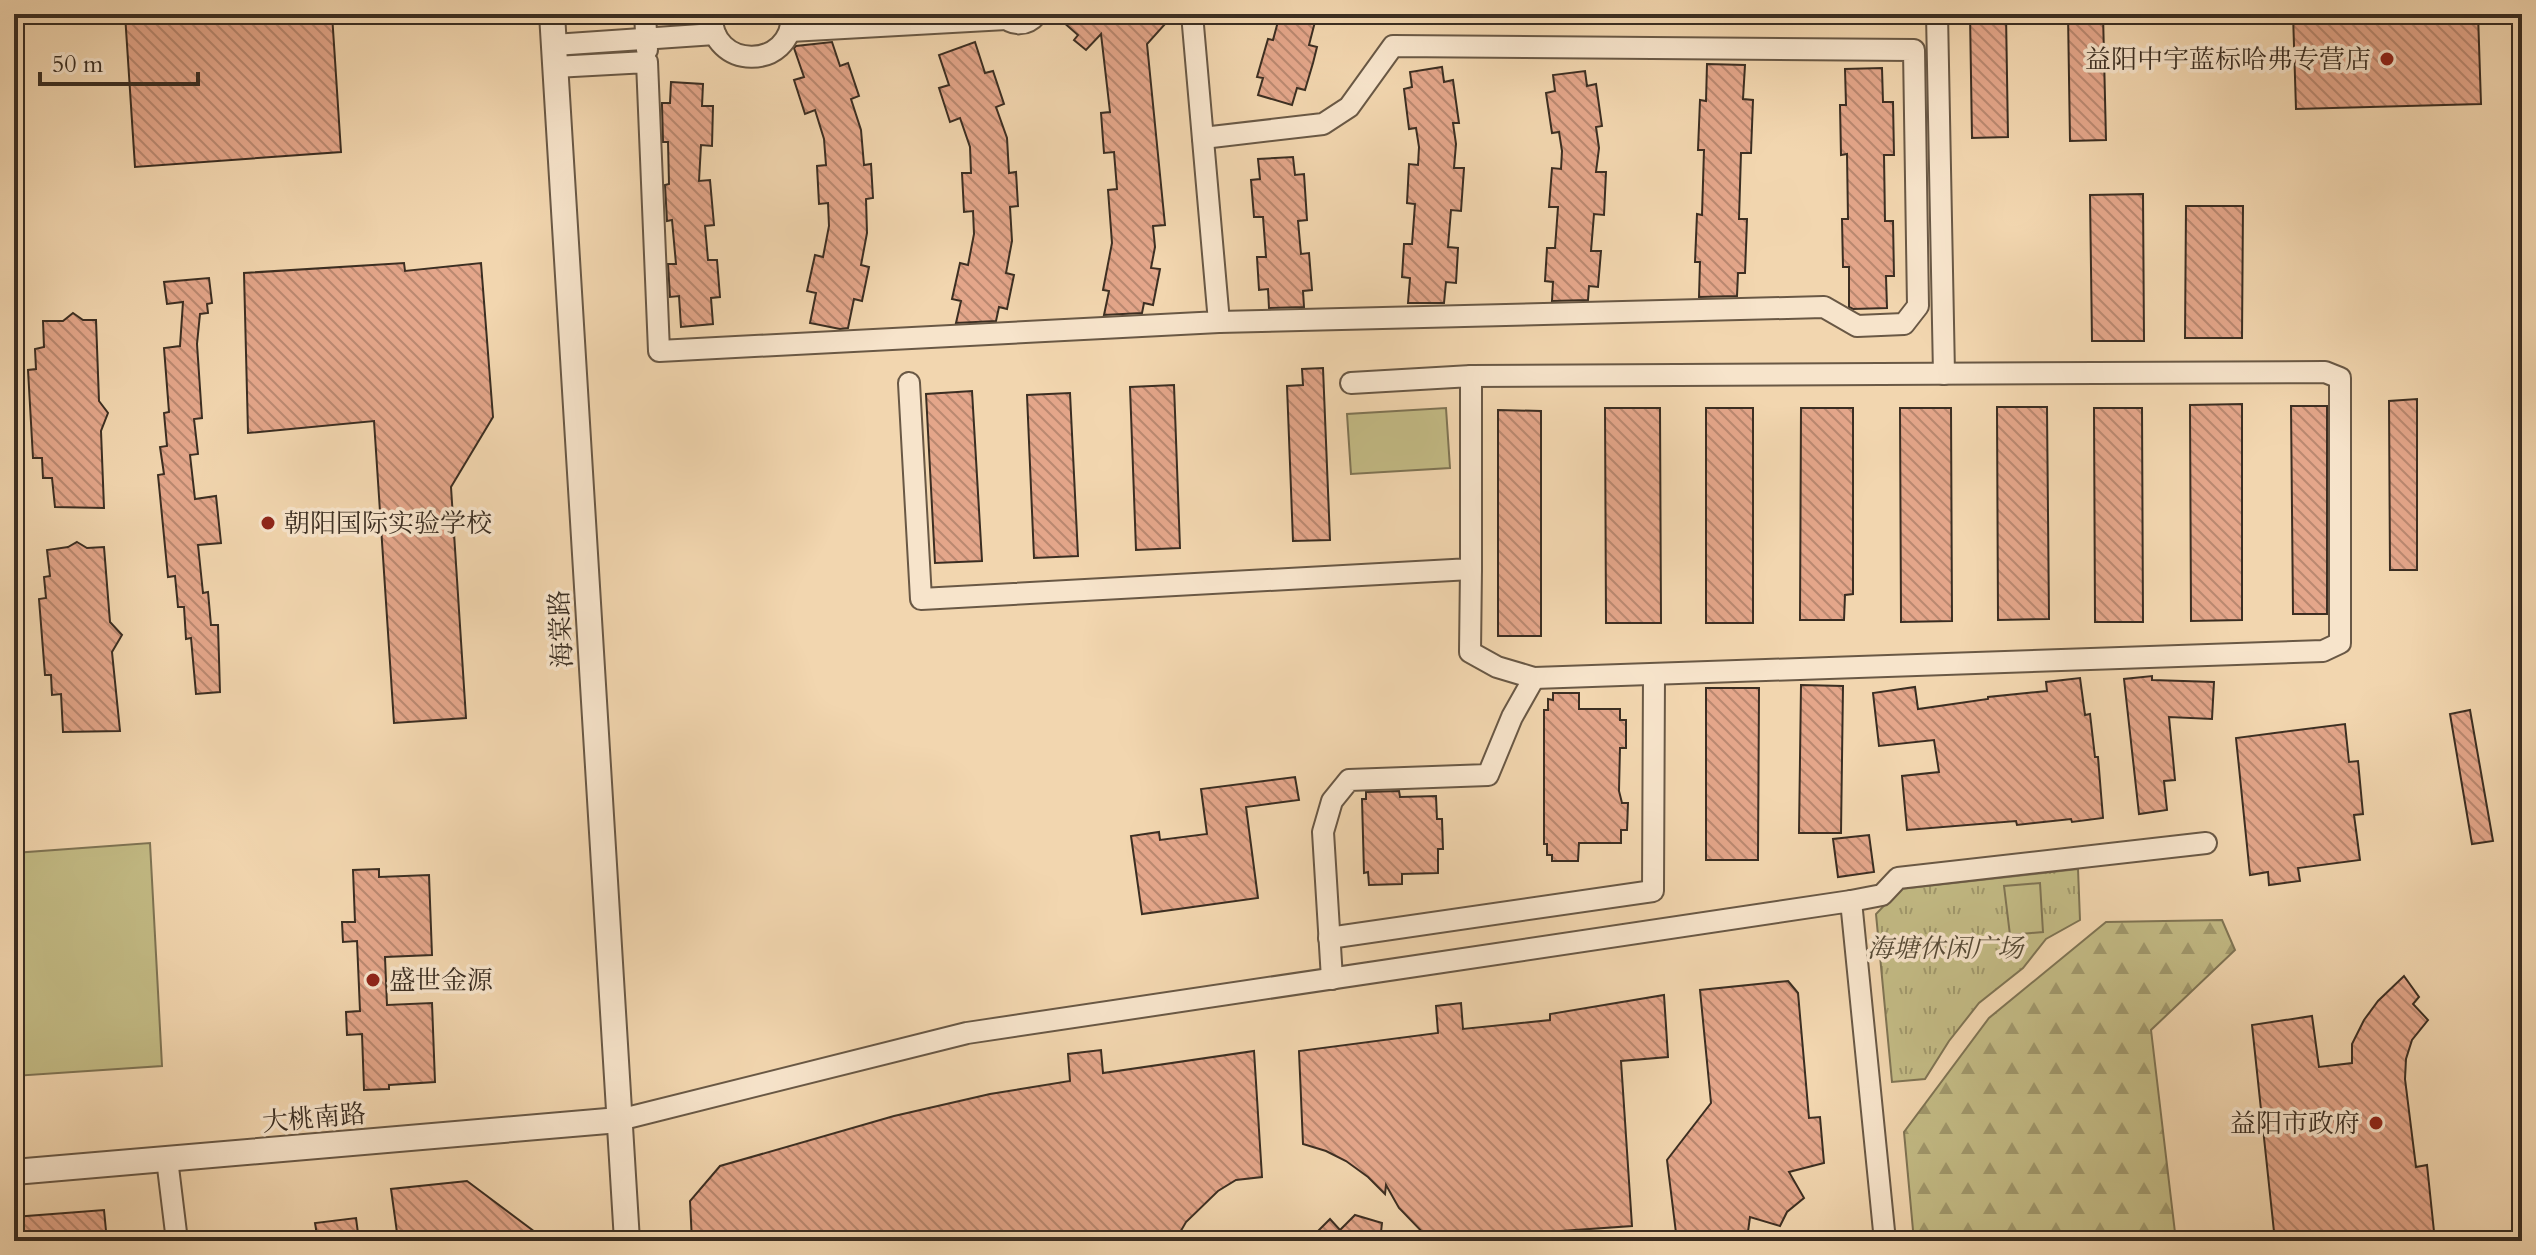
<svg xmlns="http://www.w3.org/2000/svg" width="2536" height="1255" font-family="Cardo,'Noto Serif SC',serif">
  <style>
    .forest { fill: url(#forest-firs); stroke: #7f7454; stroke-width: 2 }
    .park { fill: url(#park-tufts); stroke: #7f7454; stroke-width: 2 }
    .pitch { fill: #c3bb85; stroke: #7f7454; stroke-width: 2 }
    .building { fill: url(#building-back-hatch); stroke: #3b2e22; stroke-width: 2 }
    .lines { fill: none; stroke-linecap: round; stroke-linejoin: round }
    .minor-casing { stroke: #695845; stroke-width: 24 }
    .tertiary-casing { stroke: #695845; stroke-width: 28 }
    .minor { stroke: #f7e4cb; stroke-width: 20 }
    .tertiary { stroke: #f7e4cb; stroke-width: 24 }
    .poi-dot { fill: #8f2418; stroke: #f7e4cb; stroke-width: 3 }
    .labels { text-anchor: middle; dominant-baseline: central; stroke-width: 7; stroke-linejoin: round; paint-order: stroke }
    .poi-label { font-size: 26px; fill: #3b2e22; stroke: #f7e4cb; text-anchor: end }
    .street-label { font-size: 26px; fill: #3b2e22; stroke: #f7e4cb }
    .park-label { font-size: 26px; font-style: italic; fill: #564a36; stroke: #f7e4cb }
  </style>
  <defs>
    <pattern id="forest-firs" width="22" height="20" patternUnits="userSpaceOnUse" patternTransform="scale(2)"><rect width="22" height="20" fill="#c3bb85"/><path d="M5 1l3.5 6h-7zM16 11l3.5 6h-7z" fill="#a0986c"/></pattern>
    <pattern id="park-tufts" width="24" height="20" patternUnits="userSpaceOnUse" patternTransform="scale(2)"><rect width="24" height="20" fill="#c3bb85"/><path d="M3 7l-1-3M5 7V3M7 7l1-3M15 17l-1-3M17 17v-4M19 17l1-3" fill="none" stroke="#a0986c"/></pattern>
    <pattern id="building-back-hatch" width="6" height="6" patternUnits="userSpaceOnUse" patternTransform="scale(2)"><rect width="6" height="6" fill="#e4a68a"/><path d="M-1 5l2 2M0 0l6 6M5-1l2 2" fill="none" stroke="#ba8870"/></pattern>
  </defs>
  <rect width="100%" height="100%" fill="#f2d6af"/>
  <filter id="stains"><feTurbulence type="fractalNoise" baseFrequency=".0025" numOctaves="4"/><feColorMatrix values="0 0 0 0 .2 0 0 0 0 .09 0 0 0 0 .02 0 0 0 .5 -.17"/></filter>
  <radialGradient id="worn" r=".72"><stop offset=".6" stop-color="#630" stop-opacity="0"/><stop offset="1" stop-color="#630" stop-opacity=".3"/></radialGradient>
  <path class="forest" d="M2222,920L2235,950L2151,1030L2176,1241H1914L1904,1132L1989,1018L2106,922Z"/>
  <path class="park" d="M2078,869L2080,920L2046,939L2023,968L1979,1003L1949,1041L1925,1079L1892,1082L1876,914L1900,889Z"/>
  <g class="pitch">
    <path d="M1446,408L1450,468L1351,474L1347,414Z"/>
    <path d="M150,843L162,1066L14,1076V853Z"/>
    <path d="M2040,883L2043,932L2010,935L2004,886Z"/>
  </g>
  <g class="building">
    <path d="M125,14H332L341,152L135,167Z"/>
    <path d="M1054,14H1174L1147,44L1165,225L1153,226L1155,247L1151,268L1160,269L1153,305L1144,303L1142,313L1104,315L1109,291L1103,290L1112,243L1108,190L1117,189L1114,152L1104,153L1101,113L1110,112L1101,34L1086,50L1074,40L1078,35Z"/>
    <path d="M1280,14H1317L1309,45L1317,47L1313,63L1305,90L1297,88L1292,105L1258,95L1263,78L1257,77L1268,39L1273,40Z"/>
    <path d="M1970,14H2006L2008,137L1972,138Z"/>
    <path d="M2068,14H2103L2106,140L2070,141Z"/>
    <path d="M2293,14H2478L2481,104L2296,109Z"/>
    <path d="M832,42L840,66L848,63L859,96L851,99L861,130L864,165L871,164L873,198L866,199L867,233L861,265L869,267L862,301L854,299L848,328L840,329L810,323L816,293L807,291L815,255L823,257L829,226L828,203L819,204L817,166L826,165L824,139L815,110L805,114L794,80L804,77L794,48L796,46Z"/>
    <path d="M975,42L985,73L993,71L1004,104L996,107L1007,138L1009,173L1016,172L1018,206L1010,207L1012,241L1006,273L1014,275L1007,309L999,307L996,321L956,323L961,301L952,299L960,263L968,265L974,234L973,211L964,212L962,173H971L970,147L960,118L950,122L939,88L949,85L939,55Z"/>
    <path d="M1707,64L1745,65L1743,99L1753,100L1751,153H1741L1739,219H1747L1745,273H1738L1737,296L1699,297L1700,262H1695L1697,214L1702,215L1704,150H1698L1700,100L1706,101Z"/>
    <path d="M1442,67L1444,82L1453,80L1459,123H1453L1456,144L1454,168H1464L1461,211L1451,210L1448,247L1458,248L1456,283L1446,282L1444,303H1408L1410,278L1402,277L1404,244H1412L1415,204L1407,203L1409,164L1418,165L1419,147L1416,128L1409,129L1404,89L1412,87L1410,72Z"/>
    <path d="M1882,68L1883,102H1893L1894,155H1884L1885,221H1893L1894,276H1886L1887,308L1853,309L1849,307V267H1843L1842,219H1848L1847,154L1841,155L1840,105H1846L1845,69Z"/>
    <path d="M1585,71L1587,86L1596,84L1602,126L1596,127L1599,148L1596,172H1606L1604,215L1594,214L1591,251H1601L1598,287L1589,286L1588,300L1552,301L1553,282L1545,281L1547,248H1555L1558,207H1549L1552,168L1561,169L1562,151L1559,132L1552,133L1546,93L1555,91L1553,75Z"/>
    <path d="M671,82L703,84L702,106H713L712,146L701,145L699,181L710,180L714,225L705,226L708,260H717L720,297L711,298L713,324L681,327L679,296L670,297L668,264H676L672,220L667,221L665,185L669,184L668,142H663L662,105V103H670Z"/>
    <path d="M1293,157L1295,175L1304,174L1307,220L1298,221L1301,254L1309,253L1312,290L1303,291L1304,307L1269,308L1268,289L1259,290L1257,257H1266L1263,217H1254L1251,180L1260,179L1258,159Z"/>
    <path d="M2143,194L2144,341H2092L2090,195Z"/>
    <path d="M2186,206H2243L2242,338H2185Z"/>
    <path d="M404,263L405,271L481,263L493,417L451,487L466,718L394,723L374,421L248,433L244,273Z"/>
    <path d="M209,278L212,303L207,304L208,313L200,314L197,344L202,418L194,419L198,454L190,455L195,499L216,496L221,543L198,545L203,593L208,592L211,625H218L220,692L196,694L191,638L186,639L184,607H178L175,576L168,577L158,475L164,474L160,447L167,446L164,413L169,412L164,348L180,346L183,302L167,304L164,282Z"/>
    <path d="M73,313L83,320H96L99,401L108,413L101,431L104,508L55,507L52,478H43L42,458H33L28,370L36,369L35,349L44,347L43,321H63Z"/>
    <path d="M1323,368L1330,540L1293,541L1287,386L1303,385L1302,369Z"/>
    <path d="M1174,385L1180,548L1136,550L1130,387Z"/>
    <path d="M972,391L982,561L935,563L926,394Z"/>
    <path d="M1070,393L1078,556L1034,558L1027,395Z"/>
    <path d="M2417,399V570H2390L2389,401Z"/>
    <path d="M2242,404V620L2191,621L2190,405Z"/>
    <path d="M2291,406H2327V614H2293Z"/>
    <path d="M1997,407H2047L2049,619L1998,620Z"/>
    <path d="M1605,408H1660L1661,623H1606Z"/>
    <rect x="1706" y="408" width="47" height="215"/>
    <path d="M1801,408H1853V594L1845,595L1844,620H1800Z"/>
    <path d="M1900,408H1951L1952,621L1901,622Z"/>
    <path d="M2094,408H2142L2143,622H2095Z"/>
    <path d="M1498,410L1541,411V636H1498Z"/>
    <path d="M77,542L87,548L104,547L110,622L122,635L112,652L120,731L63,732L61,694L52,695L51,675H45L39,599L46,598L44,577L50,576L47,550L68,547Z"/>
    <path d="M2152,676V680L2214,682L2212,719L2169,717L2175,780L2164,781L2167,810L2139,814L2124,679Z"/>
    <path d="M2080,678L2085,715L2090,714L2095,757H2098L2103,818L2072,822L2071,819L2017,825L2016,821L1907,830L1902,776L1939,772L1934,740L1879,746L1873,693L1915,687L1918,709L1988,699V697L2047,691L2046,682Z"/>
    <path d="M1801,685L1843,686L1841,833H1799Z"/>
    <path d="M1706,688H1759L1758,860H1706Z"/>
    <path d="M1553,693H1579V709H1620V720H1626V748H1620L1619,791L1622,803H1628L1627,830H1621V843H1579L1578,861H1552V855H1547V844H1544V710H1548V699L1553,700Z"/>
    <path d="M2470,710L2493,841L2472,844L2450,714Z"/>
    <path d="M2345,724L2349,762L2358,761L2363,814L2354,815L2360,860L2298,868L2300,881L2269,885L2268,872L2250,875L2236,738Z"/>
    <path d="M1295,777L1299,800L1246,807L1258,898L1142,914L1131,836L1159,832L1160,840L1207,834L1201,789Z"/>
    <path d="M1399,791L1400,797L1436,796L1437,819H1442L1443,849H1438V873L1402,874V884L1369,885L1368,872L1364,873L1362,799H1366V792Z"/>
    <path d="M1869,835L1874,872L1838,877L1833,839Z"/>
    <path d="M379,869V877L429,875L432,955L385,957L387,1005L432,1003L435,1082L389,1085V1089L364,1090L362,1034L347,1035L346,1012L360,1011L357,941L343,942L342,922H355L353,870Z"/>
    <path d="M2404,976L2419,997L2413,1004L2428,1020L2412,1040L2406,1059L2405,1079L2416,1167L2427,1165L2435,1241H2275L2252,1025L2312,1016L2319,1067L2352,1063V1044L2364,1020L2378,1001Z"/>
    <path d="M1788,981L1798,993L1809,1118L1820,1117L1824,1163L1789,1172L1804,1198L1787,1212L1780,1226L1750,1217L1747,1239L1677,1241L1667,1160L1711,1103L1700,990Z"/>
    <path d="M1664,995L1668,1057L1621,1061L1632,1226L1547,1232V1241H1431L1399,1208L1386,1185L1385,1194L1368,1177L1346,1161L1326,1151L1303,1144L1299,1051L1438,1033L1436,1006L1461,1003L1463,1029L1550,1020V1014Z"/>
    <path d="M1101,1050L1103,1073L1254,1051L1262,1177L1236,1180L1218,1191L1186,1222L1175,1241H692L690,1201L720,1166L894,1116L990,1094L1070,1081L1068,1054Z"/>
    <path d="M467,1181L547,1241H463L462,1232L398,1240L391,1189Z"/>
    <path d="M104,1210L107,1241H14V1217Z"/>
    <path d="M1355,1215L1382,1223L1380,1241H1308L1330,1219L1340,1230Z"/>
    <path d="M356,1218L359,1241H318L315,1223Z"/>
  </g>
  <g class="lines">
    <g class="minor-casing">
      <g id="minor">
        <path d="M645,14L647,50"/>
        <path d="M712,14C709,70 793,72 792,14"/>
        <path d="M1002,14C1012,27 1027,26 1037,14"/>
        <path d="M1937,14L1944,374"/>
        <path d="M790,31L1006,19"/>
        <path d="M554,45L715,34"/>
        <path d="M555,67L647,62L659,351L1219,322L1192,14"/>
        <path d="M1203,138L1323,124L1349,107L1393,46L1914,50L1918,306L1904,324L1857,326L1824,307L1219,322"/>
        <path d="M909,383L921,599L1471,569V376L1351,383"/>
        <path d="M1471,569L1470,652L1497,667L1534,678L2323,651L2340,643V378L2325,372L1471,376"/>
        <path d="M1851,901L1882,895L1898,878L2206,843"/>
        <path d="M1329,938L1653,891L1654,674"/>
        <path d="M1332,979L1323,832L1332,801L1349,780L1488,775L1512,717L1534,678"/>
        <path d="M619,1120L967,1033L1851,901L1885,1241"/>
        <path d="M167,1159L177,1241"/>
      </g>
    </g>
    <g class="tertiary-casing">
      <g id="tertiary">
        <path d="M552,14L627,1241"/>
        <path d="M14,1172L619,1120"/>
      </g>
    </g>
    <use href="#minor" class="minor"/>
    <use href="#tertiary" class="tertiary"/>
  </g>
  <g class="poi-dot">
    <circle cx="2387" cy="59" r="8"/>
    <circle cx="268" cy="523" r="8"/>
    <circle cx="373" cy="980" r="8"/>
    <circle cx="2376" cy="1123" r="8"/>
  </g>
  <g class="labels">
    <g class="poi-label">
      <text x="2371" y="59">益阳中宇蓝标哈弗专营店</text>
      <text x="284" y="523" text-anchor="start">朝阳国际实验学校</text>
      <text x="389" y="980" text-anchor="start">盛世金源</text>
      <text x="2360" y="1123">益阳市政府</text>
    </g>
    <g class="street-label">
      <text transform="translate(561 629) rotate(-93)">海棠路</text>
      <text transform="translate(314 1118) rotate(-5)">大桃南路</text>
    </g>
    <g class="park-label">
      <text x="1945" y="948">海塘休闲广场</text>
    </g>
  </g>
  <rect width="2536" height="1255" fill="none" stroke="#f2d6af" stroke-width="48"/>
  <rect x="16" y="16" width="2504" height="1223" fill="none" stroke="#3b2e22" stroke-width="4"/>
  <rect x="24" y="24" width="2488" height="1207" fill="none" stroke="#3b2e22" stroke-width="2"/>
  <path d="M40 72v12h158v-12" fill="none" stroke="#3b2e22" stroke-width="4"/>
  <text x="52" y="72" font-size="24" fill="#3b2e22" stroke="#f7e4cb" stroke-width="6" paint-order="stroke">50 m</text>
  <rect width="100%" height="100%" filter="url(#stains)"/>
  <rect width="100%" height="100%" fill="url(#worn)"/>
</svg>
